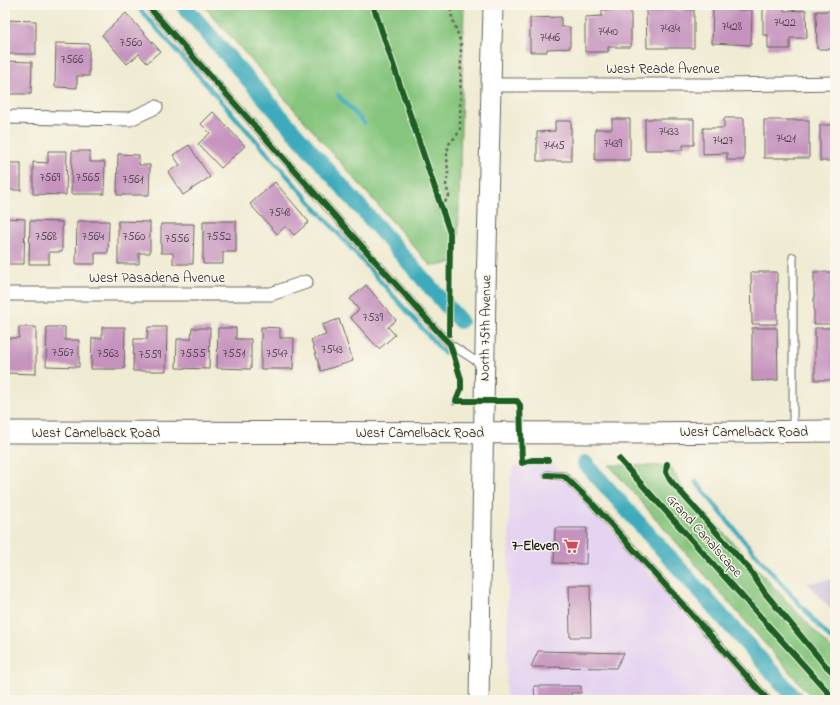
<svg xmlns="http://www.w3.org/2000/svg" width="840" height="705" font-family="'Indie Flower',sans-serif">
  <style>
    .built { fill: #e5d3f1 }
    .industrial { fill: #c7c0d9 }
    .green { fill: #85c57d; stroke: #50704c }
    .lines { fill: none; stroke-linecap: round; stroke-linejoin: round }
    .stream { stroke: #3dabbb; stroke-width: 4.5 }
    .canal { stroke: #3dabbb; stroke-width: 16 }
    .building { fill: #c593be }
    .lane-casing { stroke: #66645c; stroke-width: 9 }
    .street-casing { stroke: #66645c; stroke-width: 15 }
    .secondary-casing { stroke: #66645c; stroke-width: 21 }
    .primary-casing { stroke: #66645c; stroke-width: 23 }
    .path { stroke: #66645c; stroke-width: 2.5; stroke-dasharray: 3 3; stroke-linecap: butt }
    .lane { stroke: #fff; stroke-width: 7 }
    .street { stroke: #fff; stroke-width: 13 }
    .secondary { stroke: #fff; stroke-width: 19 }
    .primary { stroke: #fff; stroke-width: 21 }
    .cycleway-casing { stroke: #fbf7ec; stroke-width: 8 }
    .cycleway { stroke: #1b5e20; stroke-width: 6 }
    .labels { text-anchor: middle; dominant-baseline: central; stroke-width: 3; stroke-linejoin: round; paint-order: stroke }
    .number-label { font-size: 12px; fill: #463a44 }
    .street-label { font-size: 14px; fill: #1c1c1c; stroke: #fbf7ec }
    .poi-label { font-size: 14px; font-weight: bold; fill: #1c1c1c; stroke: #fbf7ec; text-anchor: end }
  </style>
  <rect width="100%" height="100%" fill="#fbf7ec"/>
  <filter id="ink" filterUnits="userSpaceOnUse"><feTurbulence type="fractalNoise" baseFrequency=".025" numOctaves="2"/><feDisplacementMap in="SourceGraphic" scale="8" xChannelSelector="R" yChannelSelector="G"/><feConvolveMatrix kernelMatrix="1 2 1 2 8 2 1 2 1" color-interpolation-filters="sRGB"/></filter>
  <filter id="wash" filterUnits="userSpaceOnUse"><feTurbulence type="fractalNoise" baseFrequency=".012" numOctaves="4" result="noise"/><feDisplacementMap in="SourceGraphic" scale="16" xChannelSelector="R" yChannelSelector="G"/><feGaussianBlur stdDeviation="0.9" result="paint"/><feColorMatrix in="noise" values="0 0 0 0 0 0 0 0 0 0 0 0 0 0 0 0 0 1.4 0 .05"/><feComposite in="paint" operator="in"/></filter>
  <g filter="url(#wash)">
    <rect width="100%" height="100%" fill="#f0ebd3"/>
    <path class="built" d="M529,458H549L760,700H506L510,478L514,468L521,462Z"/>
    <path class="industrial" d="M835,579V614L807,583Z"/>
    <g class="green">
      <path d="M203,5H464L458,244L457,261L442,265H430Z"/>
      <path d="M609,465L670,466L684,490L835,653V700H814Z"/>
    </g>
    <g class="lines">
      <g class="stream">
        <path d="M136,5L444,353"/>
        <path d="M338,95L364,123"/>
        <path d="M696,482L745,542L835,644"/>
      </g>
      <g class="canal">
        <path d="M183,5L460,321"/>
        <path d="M585,463L797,700"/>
      </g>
    </g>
    <g id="blocks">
      <g class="building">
        <path d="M713,5H739L738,10H752L751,45L712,43Z"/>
        <path d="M763,5H784V11L806,10L807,38H790V49H768V35H763Z"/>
        <path d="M602,10H631V47H608V52H585V17L602,16Z"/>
        <path d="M646,10H694V48H647Z"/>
        <path d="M816,11H835L834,49H817Z"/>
        <path d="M126,13L160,51L147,63L139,54L127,64L102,35Z"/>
        <path d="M561,17V27H570V48L547,49V52H530V18Z"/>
        <path d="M5,20L36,21V54H5Z"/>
        <path d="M56,43L89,44V76H77V88L55,87Z"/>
        <path d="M5,61L32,62L31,94H5Z"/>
        <path d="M213,112L245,146L221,168L198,144L210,133L201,124Z"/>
        <path d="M724,118H744V160H727V153L703,154V128H724Z"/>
        <path d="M612,119H630V160H595V129H612Z"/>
        <path d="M645,119H694V145H683V150H645Z"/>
        <rect x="764" y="120" width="45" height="38"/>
        <path d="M555,121H571V161H537V132L555,131Z"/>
        <rect x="820" y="125" width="15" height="36"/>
        <path d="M189,145L210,177L183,195L168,172L180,165L173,155Z"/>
        <path d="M48,151H67L66,195L33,194V162L48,163Z"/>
        <path d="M72,151H90V162H105L104,194H71Z"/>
        <path d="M118,154L139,155V165H150L149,195H117Z"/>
        <rect x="5" y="163" width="16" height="27"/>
        <path d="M275,182L309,222L294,235L286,226L277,234L250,204Z"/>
        <path d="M5,218L25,219L24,264H7V252H5Z"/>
        <path d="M30,221L62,222V252H49V264H29Z"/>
        <path d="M77,221H109L108,253H95V264H76Z"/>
        <path d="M118,221L150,222V253H139V264H118Z"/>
        <path d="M203,221H236V252H223V264H203Z"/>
        <path d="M161,224H194L193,264H173V253H161Z"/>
        <path d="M751,272H777V324H752Z"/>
        <rect x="814" y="272" width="21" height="52"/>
        <path d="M366,285L396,320L388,327L395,335L379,349L350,317L359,310L350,299Z"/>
        <path d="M339,319L353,361L321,371L311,340L326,335L322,325Z"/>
        <path d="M19,327H36V374L5,373V338H19Z"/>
        <path d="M47,327H65V340H79V367L46,366Z"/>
        <path d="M102,327H125L124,369H91L92,338H102Z"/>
        <path d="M148,327H167L166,371H133L134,339H147Z"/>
        <path d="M261,327L280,328V338H294L293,369H261Z"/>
        <path d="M192,328H210L209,369L176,368L177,339H191Z"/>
        <path d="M218,328H236V339H251V369L217,368Z"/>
        <path d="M752,328H777L778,380L752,381Z"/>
        <rect x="815" y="328" width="20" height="52"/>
        <path d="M555,528H587L586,564L554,563Z"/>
        <path d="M569,585H590L591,637H570Z"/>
        <path d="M538,651L624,653L616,668L531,667Z"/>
        <path d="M534,686H581V693H571V700H535Z"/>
      </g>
    </g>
  </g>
  <g filter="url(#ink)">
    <use href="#blocks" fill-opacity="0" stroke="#66645c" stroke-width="1"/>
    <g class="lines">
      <g class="lane-casing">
        <g id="lane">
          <path d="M147,5L441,335L450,344L482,365"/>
          <path d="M793,429V257"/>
          <path d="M547,475L564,476L591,502L768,700"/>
        </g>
      </g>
      <g class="street-casing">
        <g id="street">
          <path d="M492,85H723L835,83"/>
          <path d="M5,117L130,119L156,107"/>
          <path d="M5,294H271L306,282"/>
        </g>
      </g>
      <g class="secondary-casing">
        <path id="secondary" d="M479,700L486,289L493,5"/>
      </g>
      <g class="primary-casing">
        <path id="primary" d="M5,432L635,433L835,431"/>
      </g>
      <g class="path">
        <path d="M440,206L445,202L449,196L446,185L448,175L447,153L449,144L457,135L460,129L461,43L451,14V5"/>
        <path d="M453,405L456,401"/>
      </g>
      <use href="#lane" class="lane"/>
      <use href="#street" class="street"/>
      <use href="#secondary" class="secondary"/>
      <use href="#primary" class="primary"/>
      <g class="cycleway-casing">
        <g id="cycleway">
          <path d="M147,5L441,335L450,344L461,379V389L456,401H517L520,405L522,463L532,460H548"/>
          <path d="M373,5L450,233L449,334"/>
          <path d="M619,459L835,700"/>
          <path d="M667,464L666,472L670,480L749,569L765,593L825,665L835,674"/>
          <path d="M547,475L564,476L591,502L768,700"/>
        </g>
      </g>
      <use href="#cycleway" class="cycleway"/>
    </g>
  </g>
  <defs>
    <g id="supermarket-bare" transform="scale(1.2)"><path d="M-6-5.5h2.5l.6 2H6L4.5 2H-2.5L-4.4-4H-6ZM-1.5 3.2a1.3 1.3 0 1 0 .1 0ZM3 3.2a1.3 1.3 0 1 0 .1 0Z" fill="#d1495b" stroke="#fbf7ec" stroke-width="2.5" paint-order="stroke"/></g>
  </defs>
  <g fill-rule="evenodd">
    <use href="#supermarket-bare" x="571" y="546"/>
  </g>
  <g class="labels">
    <g class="number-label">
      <text x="785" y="23">7422</text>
      <text x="732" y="27">7428</text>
      <text x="670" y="29">7434</text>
      <text x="608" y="32">7440</text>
      <text x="550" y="38">7446</text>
      <text x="131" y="43">7560</text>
      <text x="72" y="60">7566</text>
      <text x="669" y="132">7433</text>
      <text x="786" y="139">7421</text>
      <text x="723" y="141">7427</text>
      <text x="613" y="144">7439</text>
      <text x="554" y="146">7445</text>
      <text x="50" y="178">7569</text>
      <text x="88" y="178">7565</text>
      <text x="133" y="180">7561</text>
      <text x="280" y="213">7548</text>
      <text x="46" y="237">7568</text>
      <text x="93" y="237">7564</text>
      <text x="134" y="237">7560</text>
      <text x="219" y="237">7552</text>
      <text x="177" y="239">7556</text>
      <text x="373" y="318">7539</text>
      <text x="332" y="350">7543</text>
      <text x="63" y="353">7567</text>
      <text x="108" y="354">7563</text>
      <text x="193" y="354">7555</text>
      <text x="234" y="354">7551</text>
      <text x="277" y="354">7547</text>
      <text x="150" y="355">7559</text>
    </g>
    <g class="street-label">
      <text x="663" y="69">West Reade Avenue</text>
      <text x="157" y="278">West Pasadena Avenue</text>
      <text transform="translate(486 328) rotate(-89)">North 75th Avenue</text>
      <text x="744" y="432">West Camelback Road</text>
      <text x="96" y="433">West Camelback Road</text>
      <text x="420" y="433">West Camelback Road</text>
      <text transform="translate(704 536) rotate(48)">Grand Canalscape</text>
    </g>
    <g class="poi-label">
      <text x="559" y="546">7-Eleven</text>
    </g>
  </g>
  <rect width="840" height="705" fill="none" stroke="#fbf7ec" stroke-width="20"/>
</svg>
